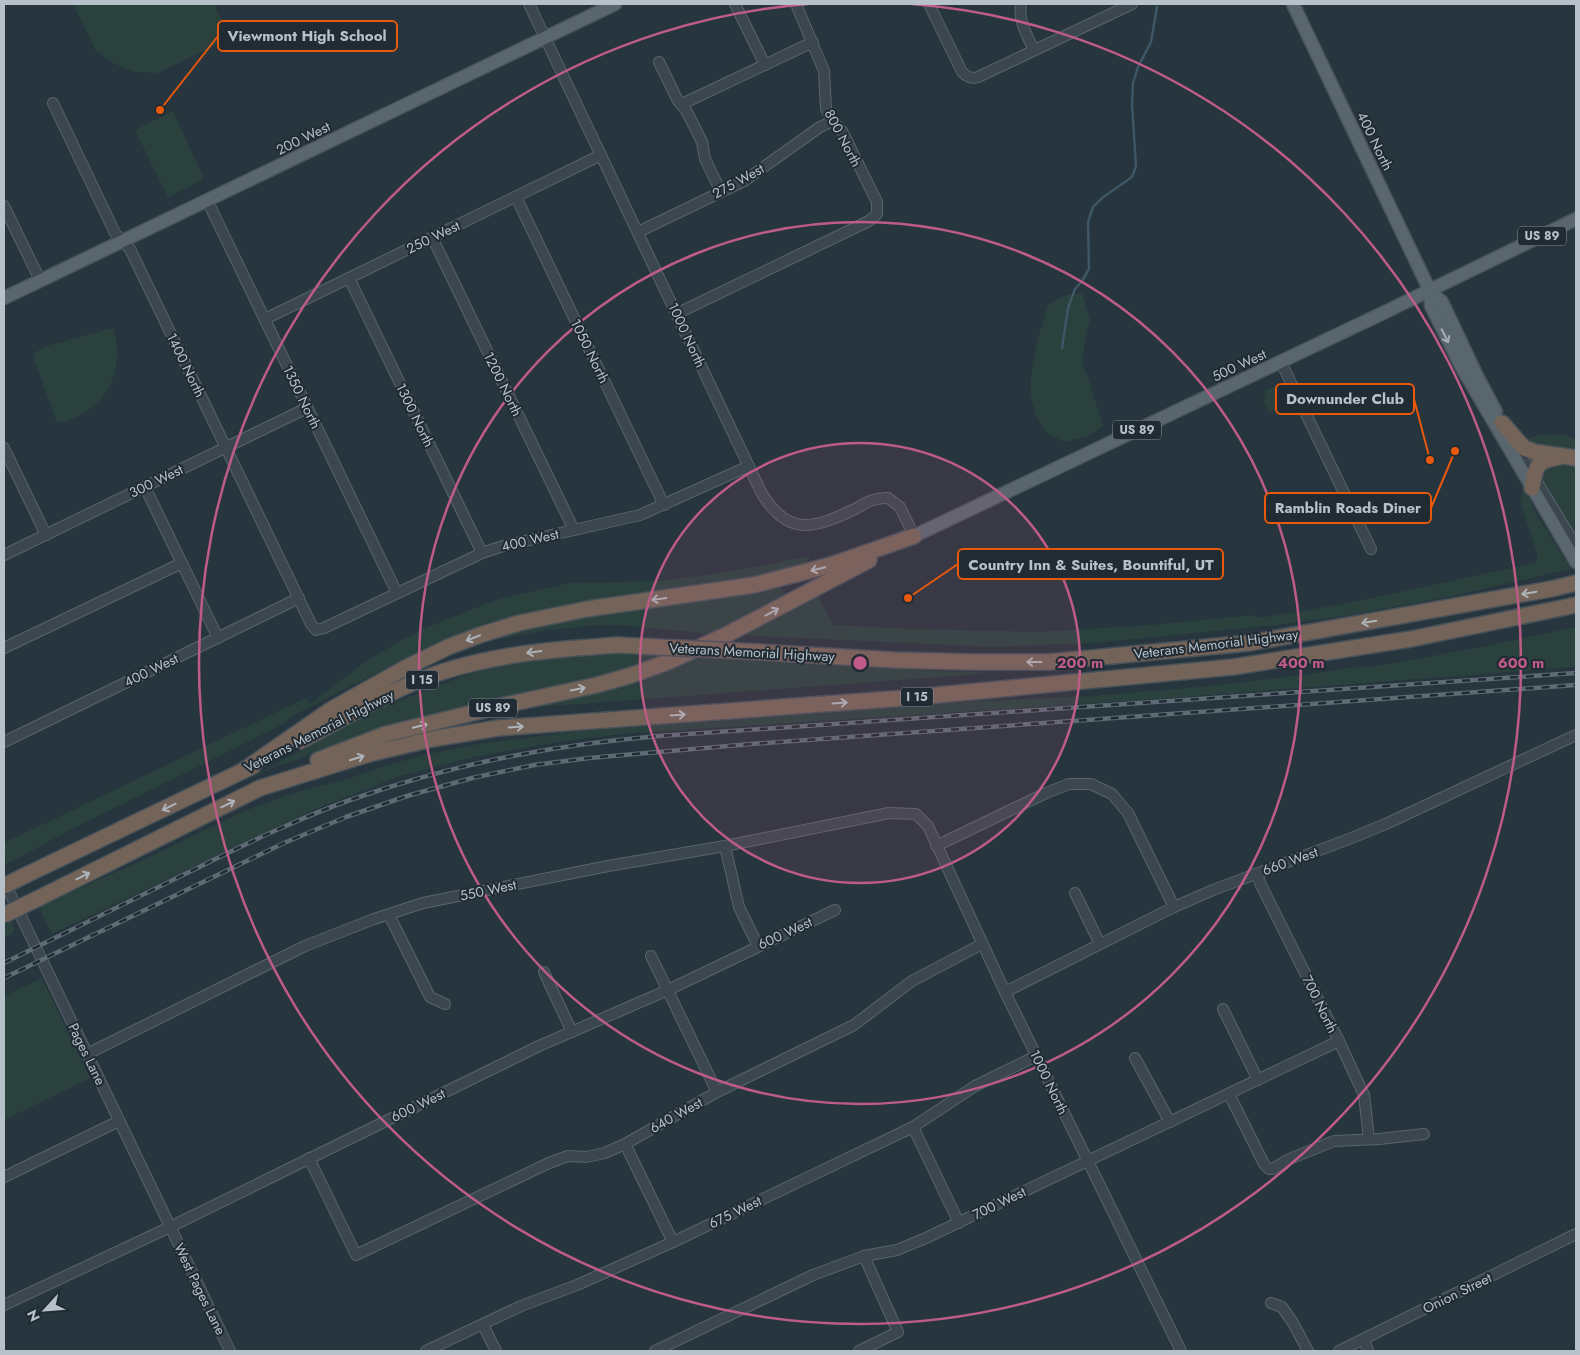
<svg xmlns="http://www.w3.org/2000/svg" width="1580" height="1355" font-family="Jost,sans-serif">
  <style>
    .green { fill: #2a413e }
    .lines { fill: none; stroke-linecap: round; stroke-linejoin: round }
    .stream { stroke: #3e5665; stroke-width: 2.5 }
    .minor-casing { stroke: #59646c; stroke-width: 12 }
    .major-casing { stroke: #47525a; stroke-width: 15 }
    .highway-casing { stroke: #465159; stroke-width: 18 }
    .minor { stroke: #3b464e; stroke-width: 10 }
    .major { stroke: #59666e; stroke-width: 12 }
    .highway { stroke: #736358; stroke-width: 15 }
    .rail-casing { stroke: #5d6b74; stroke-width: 4.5 }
    .rail { stroke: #202b33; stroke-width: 2.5; stroke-dasharray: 8; stroke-linecap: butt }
    .highway-bridge-casing { stroke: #465159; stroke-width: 18; stroke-linecap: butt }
    .highway-bridge { stroke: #736358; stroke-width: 15 }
    .oneway { stroke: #a4afb7 }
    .oneway2 { stroke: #adb3b8 }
    .ring { fill: none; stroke: #be5c87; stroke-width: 2.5 }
    .labels { text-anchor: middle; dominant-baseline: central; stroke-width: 4; stroke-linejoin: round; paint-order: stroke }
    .shield { fill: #202b33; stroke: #8a949c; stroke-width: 1 }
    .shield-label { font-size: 12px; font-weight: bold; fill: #b7c1c9 }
    .street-label { font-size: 14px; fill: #b7c1c9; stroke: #202b33 }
    .centre { fill: #be5c87; stroke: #202b33; stroke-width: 2.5 }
    .ring-label { font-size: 15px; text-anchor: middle; font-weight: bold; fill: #be5c87; stroke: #202b33; stroke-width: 4; stroke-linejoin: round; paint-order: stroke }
    .leader { fill: none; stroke: #e8590c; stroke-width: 2 }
    .callout-dot { fill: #e8590c; stroke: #202b33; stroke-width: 2 }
    .callout { fill: #202b33; stroke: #e8590c; stroke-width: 2 }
    .callout-label { font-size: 15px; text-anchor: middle; font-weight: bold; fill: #b7c1c9 }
  </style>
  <rect width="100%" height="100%" fill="#27353e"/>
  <g class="green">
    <path d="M73,4H214L230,38L158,73L134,72L115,64L96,51Z"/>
    <path d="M173,111L204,179L168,197L135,130Z"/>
    <path d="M1082,293L1090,320L1085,338L1082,362L1089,380L1103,426L1088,436L1065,442L1048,434L1037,418L1030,394L1032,368L1039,334L1048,305L1065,295Z"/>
    <path d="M113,328C127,374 104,414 57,423L34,359V353L50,345Z"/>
    <path d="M1273,387L1282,390L1286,399L1281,402L1283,406L1269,413L1263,400L1266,398L1264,391Z"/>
    <path d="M1541,434L1566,435L1576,439V451L1520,442Z"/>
    <path d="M1551,461L1576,463V535L1540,479V473Z"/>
    <path d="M1523,484L1536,513L1571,569L1448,597L1344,616L1276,625L1094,643L994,647L737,635L818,596L833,625L915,629L1038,632L1151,625L1252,615L1259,618L1349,603L1535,563L1538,556L1520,502Z"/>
    <path d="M811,557L804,565L772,575L555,608L530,613L482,629L479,626C416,651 357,684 296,714L283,724L240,746L80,825L7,864L4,858V843L306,698L310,704L365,662L395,644L423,629L480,606L503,598L570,583L659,581L726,572L777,563L790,559Z"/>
    <path d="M780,586L786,598L713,634L616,625L589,626L547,630L478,643C501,636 524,628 547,624C625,608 703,602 780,586Z"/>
    <path d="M1576,627V667L1143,700L623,734L564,741L523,748L474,757L400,776L306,813L52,934C47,923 42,918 40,906L143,860L242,812L282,797L308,789L348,779L387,765L428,754L478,744L581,731L964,702L1091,696L1199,687L1295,676L1358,667L1364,666L1365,668L1471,649Z"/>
    <path d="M610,652L669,655L640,667L547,690L546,688C515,696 482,701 450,709C394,723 341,742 288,763L279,765L244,781L380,708L463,676L497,666L541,658Z"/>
    <path d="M693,656L934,671L995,673L524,708Z"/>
    <path d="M10,920L15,928L13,933L4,938V923Z"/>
    <path d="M42,978L90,1078L4,1120V996Z"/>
  </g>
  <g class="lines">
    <path class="stream" d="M1062,348L1068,308L1075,289L1082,281L1089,269L1088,222L1093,207L1102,198L1132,177L1136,166L1132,104L1133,83L1138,67L1151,42L1157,7"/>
    <g class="minor-casing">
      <g id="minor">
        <path d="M529,4L761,492C788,538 815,528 855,509C866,503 875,497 888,498L900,507L914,536"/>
        <path d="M735,4L765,65"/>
        <path d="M929,4L962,72C967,77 971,79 978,77L1132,4"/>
        <path d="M1021,4C1018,21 1027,35 1034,50"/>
        <path d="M659,62L678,101L686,110L702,142L705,159L721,192"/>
        <path d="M53,103L115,233L130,249L311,624L316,630L324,628L482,553L503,546L640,515L749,466"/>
        <path d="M682,104L813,42"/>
        <path d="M516,197L664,505"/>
        <path d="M207,200L397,593"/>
        <path d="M4,206L40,280"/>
        <path d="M638,232L744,181L820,127L833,121"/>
        <path d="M432,237L574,530"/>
        <path d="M349,278L482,553"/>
        <path d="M676,314L869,221L877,214V202L842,131L833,121L826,109L824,71L796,4"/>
        <path d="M265,319L601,155"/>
        <path d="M1281,362L1371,549"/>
        <path d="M1513,443L1576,546"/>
        <path d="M4,448L46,535"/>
        <path d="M145,487L218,638"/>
        <path d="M4,555L307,408"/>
        <path d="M4,648L182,563"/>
        <path d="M4,742L299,598"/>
        <path d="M725,846L739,907L758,946"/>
        <path d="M936,846L1046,793L1069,784H1091L1112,794L1128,813L1174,907"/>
        <path d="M1257,874L1261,885L1339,1041L1364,1095L1369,1139"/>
        <path d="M4,881L230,1351"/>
        <path d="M1075,893L1100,944"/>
        <path d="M389,915L430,997L445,1004"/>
        <path d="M651,956L717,1092"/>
        <path d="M544,972L572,1032"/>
        <path d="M1005,992L1174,907L1213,890L1349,839L1388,823L1576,735"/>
        <path d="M1223,1009L1258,1080"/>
        <path d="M87,1054L305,946L374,919L423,903L608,866L725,846L889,813L916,814L928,826L1005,992L1181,1351"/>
        <path d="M1135,1058L1170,1122"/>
        <path d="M1229,1094L1264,1164L1269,1169H1273L1287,1160L1334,1141L1379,1139L1424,1134"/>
        <path d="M913,1127L959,1223"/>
        <path d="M625,1144L673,1242"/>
        <path d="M309,1158L356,1255L549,1163L568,1156L586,1157L605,1153L625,1144L717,1092L854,1025L912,981L982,944"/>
        <path d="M4,1177L119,1121"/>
        <path d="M1271,1303L1282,1307L1293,1323L1308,1351"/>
        <path d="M4,1305L170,1227L539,1046L668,990L835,910"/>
        <path d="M483,1325L496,1351"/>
        <path d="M1364,1339L1368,1351"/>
        <path d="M426,1351L521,1306L577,1285L673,1242L913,1127L975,1086L1036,1056"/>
        <path d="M655,1351L813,1275L864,1256L897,1250L926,1238L1339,1041"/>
        <path d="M859,1351L898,1332L864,1256"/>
        <path d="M1339,1351L1576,1234"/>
      </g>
    </g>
    <g class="major-casing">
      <g id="major">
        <path d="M1293,4L1430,291L1431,306L1462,368L1576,562"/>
        <path d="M1430,291L1442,302L1477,376L1496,412"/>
        <path d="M4,298L615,4"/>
        <path d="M914,536L1381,314L1576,219"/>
      </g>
    </g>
    <g class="highway-casing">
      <g id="highway">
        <path d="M1502,423L1524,448L1535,452L1576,458"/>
        <path d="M1532,488C1536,466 1535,461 1559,457"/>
        <path d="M759,652L894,660L975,662H1049L1249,643L1551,589L1576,583"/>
        <path d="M300,741C347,717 398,685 448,670C504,653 559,649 618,645"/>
        <path d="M318,760L386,734L505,705L597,685L632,675L670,661L728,634L869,560"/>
        <path d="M244,770L332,709L405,668L448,647L480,635L519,623L587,609L754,585L831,565L914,536"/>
        <path d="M26,875L253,766"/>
        <path d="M39,898L260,788L369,754L432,739L498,728L906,698L1233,667L1411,639L1576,605"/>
      </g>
    </g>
    <use href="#minor" class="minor"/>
    <use href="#major" class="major"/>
    <use href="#highway" class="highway"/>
    <g class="rail-casing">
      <g id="rail">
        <path d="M4,963C65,933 126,903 187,873C242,846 298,818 356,798C457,763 554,745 659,736L1576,673"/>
        <path d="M4,978L284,843L346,817L407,796L472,778L534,765L589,758L751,744L1576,685"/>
      </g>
    </g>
    <use href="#rail" class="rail"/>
    <g class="highway-bridge-casing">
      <g id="highway-bridge">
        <path d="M618,645L759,652"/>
        <path d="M4,886L26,875"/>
        <path d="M4,915L39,898"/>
      </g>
    </g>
    <use href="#highway-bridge" class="highway-bridge"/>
  </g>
  <defs><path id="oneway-shaft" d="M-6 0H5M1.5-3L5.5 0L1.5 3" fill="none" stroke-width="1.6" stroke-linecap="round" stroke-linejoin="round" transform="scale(1.25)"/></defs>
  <use class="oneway" href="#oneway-shaft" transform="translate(1445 336) rotate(63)"/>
  <g class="oneway2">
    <use href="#oneway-shaft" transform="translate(818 569) rotate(166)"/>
    <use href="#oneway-shaft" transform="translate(1529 593) rotate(170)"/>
    <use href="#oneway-shaft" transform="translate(659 599) rotate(172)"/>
    <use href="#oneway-shaft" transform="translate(772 612) rotate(-28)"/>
    <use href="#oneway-shaft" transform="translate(1369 622) rotate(170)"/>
    <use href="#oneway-shaft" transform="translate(473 638) rotate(159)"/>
    <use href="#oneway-shaft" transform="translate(534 652) rotate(172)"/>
    <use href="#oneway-shaft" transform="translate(1034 662) rotate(180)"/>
    <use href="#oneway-shaft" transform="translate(578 689) rotate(-12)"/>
    <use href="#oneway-shaft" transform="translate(840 703) rotate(-4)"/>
    <use href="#oneway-shaft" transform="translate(678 715) rotate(-4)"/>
    <use href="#oneway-shaft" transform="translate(420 726) rotate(-14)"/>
    <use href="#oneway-shaft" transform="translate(516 727) rotate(-4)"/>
    <use href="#oneway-shaft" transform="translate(357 758) rotate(-17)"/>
    <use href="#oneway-shaft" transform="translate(228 804) rotate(-26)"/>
    <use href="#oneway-shaft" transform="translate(169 807) rotate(154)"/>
    <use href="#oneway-shaft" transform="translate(83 876) rotate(-26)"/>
  </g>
  <circle cx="860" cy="663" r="220" fill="#be5c87" fill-opacity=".12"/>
  <g class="ring">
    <circle cx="860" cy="663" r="220"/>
    <circle cx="860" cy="663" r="441"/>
    <path d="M912 4A661 661 0 1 1 808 4"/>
  </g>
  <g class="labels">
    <g class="shield">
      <rect x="1518" y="226.5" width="48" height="19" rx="4"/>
      <rect x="1113" y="420.5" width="48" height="19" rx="4"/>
      <rect x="406" y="670.5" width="32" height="19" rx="4"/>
      <rect x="901" y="687.5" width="32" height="19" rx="4"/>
      <rect x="469" y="698.5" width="48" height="19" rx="4"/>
    </g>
    <g class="shield-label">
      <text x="1542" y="236">US 89</text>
      <text x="1137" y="430">US 89</text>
      <text x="422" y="680">I 15</text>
      <text x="917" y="697">I 15</text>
      <text x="493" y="708">US 89</text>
    </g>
    <g class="street-label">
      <text transform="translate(303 138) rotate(-26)">200 West</text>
      <text transform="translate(843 138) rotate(62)">800 North</text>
      <text transform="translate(1375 141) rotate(64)">400 North</text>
      <text transform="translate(738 181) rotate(-29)">275 West</text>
      <text transform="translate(433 237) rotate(-26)">250 West</text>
      <text transform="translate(687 335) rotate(65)">1000 North</text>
      <text transform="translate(590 351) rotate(64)">1050 North</text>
      <text transform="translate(186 365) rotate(64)">1400 North</text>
      <text transform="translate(1239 365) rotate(-25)">500 West</text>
      <text transform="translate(503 384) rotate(64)">1200 North</text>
      <text transform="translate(302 397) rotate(64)">1350 North</text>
      <text transform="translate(415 415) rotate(64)">1300 North</text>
      <text transform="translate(156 481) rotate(-26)">300 West</text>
      <text transform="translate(530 540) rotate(-13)">400 West</text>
      <text transform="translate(1216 644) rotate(-7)">Veterans Memorial Highway</text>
      <text transform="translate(752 652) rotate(3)">Veterans Memorial Highway</text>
      <text transform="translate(151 670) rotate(-26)">400 West</text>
      <text transform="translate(319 731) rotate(-27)">Veterans Memorial Highway</text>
      <text transform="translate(1290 861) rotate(-20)">660 West</text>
      <text transform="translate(488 890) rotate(-12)">550 West</text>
      <text transform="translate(785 933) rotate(-25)">600 West</text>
      <text transform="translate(1320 1004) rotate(64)">700 North</text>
      <text transform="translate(87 1054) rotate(64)">Pages Lane</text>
      <text transform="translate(1049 1082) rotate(64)">1000 North</text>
      <text transform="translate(418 1105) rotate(-26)">600 West</text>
      <text transform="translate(676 1115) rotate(-29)">640 West</text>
      <text transform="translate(999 1203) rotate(-26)">700 West</text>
      <text transform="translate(735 1212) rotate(-26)">675 West</text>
      <text transform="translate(200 1289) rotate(64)">West Pages Lane</text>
      <text transform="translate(1457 1293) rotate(-26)">Onion Street</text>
    </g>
  </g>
  <circle cx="860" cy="663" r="8" class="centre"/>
  <g class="ring-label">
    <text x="1080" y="668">200 m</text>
    <text x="1301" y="668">400 m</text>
    <text x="1521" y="668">600 m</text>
  </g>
  <path class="leader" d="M160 110L218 36M1430 460L1414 399M1455 451L1431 508M908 598L958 564"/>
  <g class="callout-dot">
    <circle cx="160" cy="110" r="5"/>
    <circle cx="1430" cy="460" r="5"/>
    <circle cx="1455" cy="451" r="5"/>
    <circle cx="908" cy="598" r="5"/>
  </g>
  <g class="callout">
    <rect x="218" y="21" width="179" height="30" rx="5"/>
    <rect x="1276" y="384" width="138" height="30" rx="5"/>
    <rect x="1265" y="493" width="166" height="30" rx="5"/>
    <rect x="958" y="549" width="265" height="30" rx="5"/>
  </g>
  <g class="callout-label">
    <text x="307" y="41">Viewmont High School</text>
    <text x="1345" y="404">Downunder Club</text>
    <text x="1348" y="513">Ramblin Roads Diner</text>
    <text x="1091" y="570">Country Inn &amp; Suites, Bountiful, UT</text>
  </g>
  <rect width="1580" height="1355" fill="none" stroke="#b7c1c9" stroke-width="10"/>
  <g transform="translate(45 1310) rotate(244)" stroke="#202b33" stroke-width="4" paint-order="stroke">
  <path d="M0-4L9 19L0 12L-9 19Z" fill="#b7c1c9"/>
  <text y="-8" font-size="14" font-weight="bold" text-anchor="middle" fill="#b7c1c9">N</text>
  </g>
</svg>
